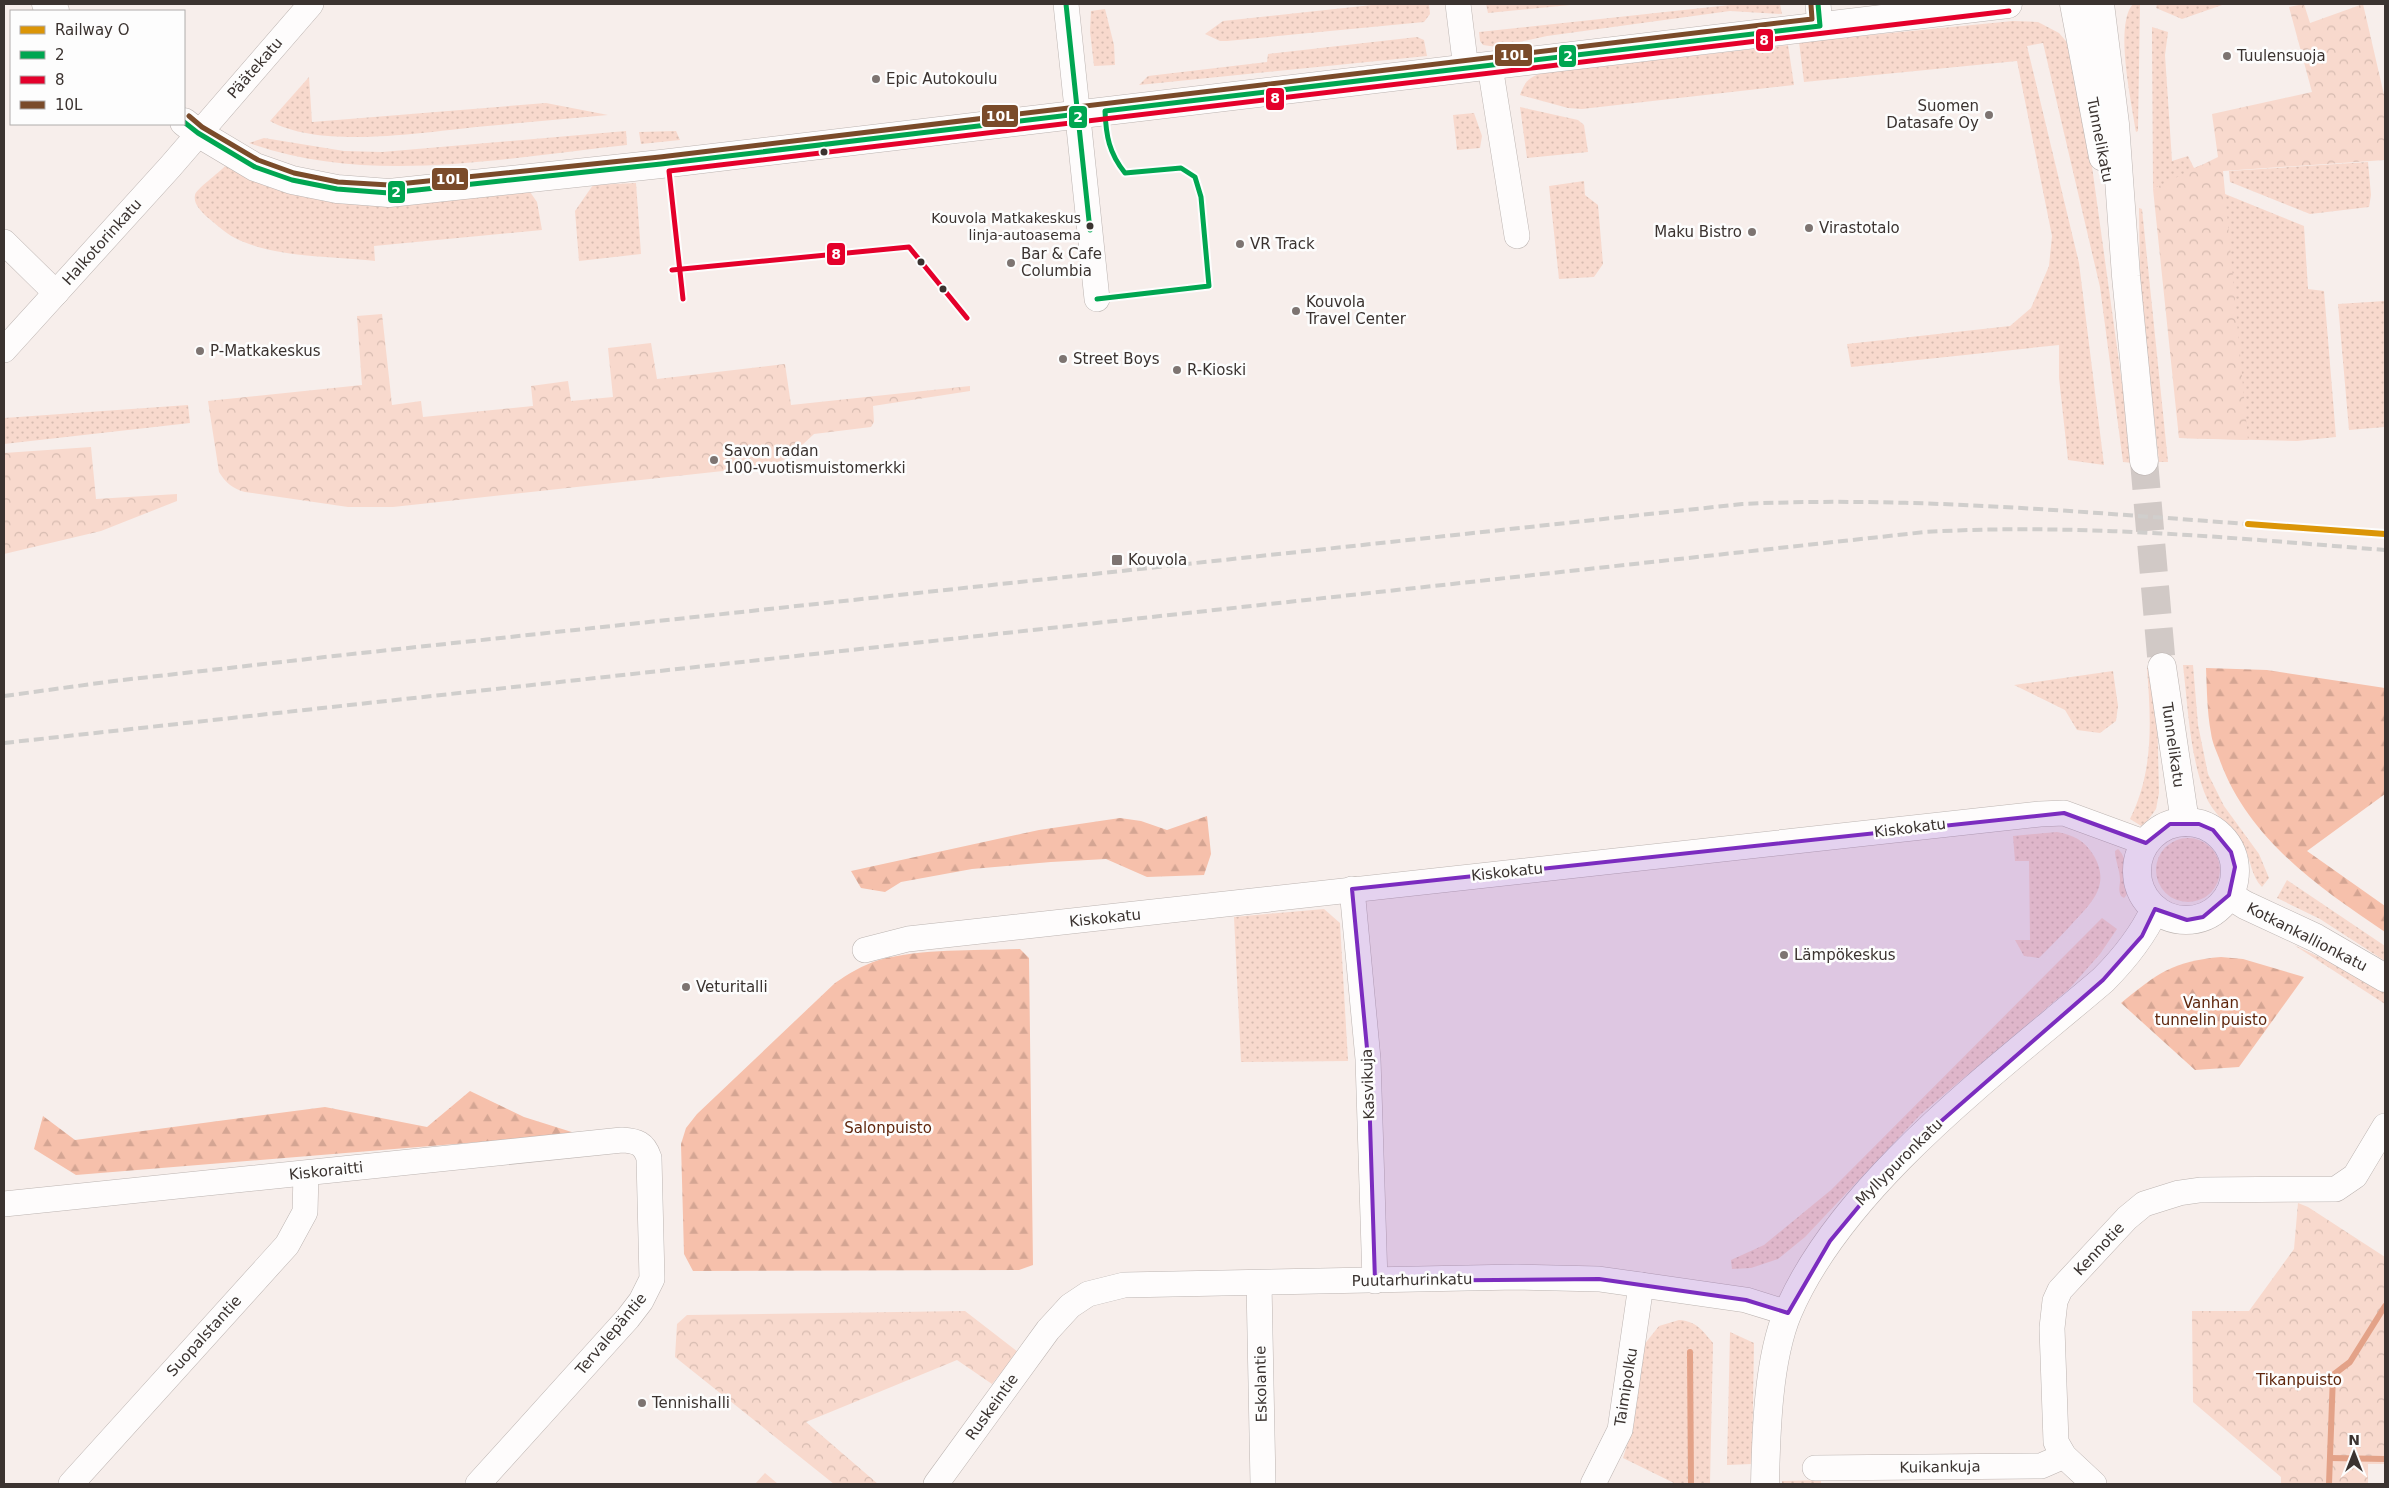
<svg xmlns="http://www.w3.org/2000/svg" width="2389" height="1488" font-family="'DejaVu Sans',sans-serif">
  <style>
    .grass { fill: url(#grass-dots) }
    .forest { fill: url(#forest-firs) }
    .park { fill: url(#park-crowns) }
    .pitch { fill: #f8d9cd }
    .lines { fill: none; stroke-linecap: round; stroke-linejoin: round }
    .stream { stroke: #e3a288; stroke-width: 6 }
    .secondary-tunnel { stroke: #d1c9c6; stroke-width: 28; stroke-dasharray: 28 14; stroke-linecap: butt }
    .street-casing { stroke: #bcb4b1; stroke-width: 26 }
    .secondary-casing { stroke: #bcb4b1; stroke-width: 29 }
    .street { stroke: #fefcfc; stroke-width: 25 }
    .secondary { stroke: #fefcfc; stroke-width: 28 }
    .rail { stroke: #d0cecc; stroke-width: 4; stroke-dasharray: 10 5; stroke-linecap: butt }
    .bus-1-casing { stroke: #fdfdfd; stroke-width: 9 }
    .bus-2-casing { stroke: #fdfdfd; stroke-width: 9 }
    .bus-3-casing { stroke: #fdfdfd; stroke-width: 9 }
    .bus-1 { stroke: #00a651; stroke-width: 5 }
    .bus-2 { stroke: #e4002b; stroke-width: 5 }
    .bus-3 { stroke: #7a4b2a; stroke-width: 5 }
    .rail-1-casing { stroke: #fdfdfd; stroke-width: 10 }
    .rail-1 { stroke: #db9507; stroke-width: 6 }
    .marked { fill: #7b2cbf; fill-opacity: 0.2; stroke: #7b2cbf; stroke-width: 4; stroke-linejoin: round }
    .poi-dot { fill: #7d7471; stroke: #fdfdfd; stroke-width: 2 }
    .bus-dot { fill: #3b3330; stroke: #fdfdfd; stroke-width: 2 }
    .labels { text-anchor: middle; dominant-baseline: central; stroke-width: 5; stroke-linejoin: round; paint-order: stroke }
    .bus-label { font-size: 14px; fill: #3b3330; stroke: #fdfdfd; text-anchor: end }
    .poi-label { font-size: 15px; fill: #3b3330; stroke: #fdfdfd; text-anchor: start }
    .street-label { font-size: 15px; fill: #3b3330; stroke: #fdfdfd }
    .park-label { font-size: 15px; fill: #5f260c; stroke: #fdfdfd }
    .line-badge { stroke: #fdfdfd; stroke-width: 2 }
    .badge-label { font-size: 14px; text-anchor: middle; font-weight: bold; fill: #fff }
  </style>
  <defs>
    <pattern id="grass-dots" width="8" height="8" patternUnits="userSpaceOnUse" patternTransform="scale(1.25)"><rect width="8" height="8" fill="#f8d9cd"/><path d="M2 2h.1M6 6h.1" fill="none" stroke="#d6bbb0" stroke-width="1.8" stroke-linecap="round"/></pattern>
    <pattern id="forest-firs" width="22" height="20" patternUnits="userSpaceOnUse" patternTransform="scale(1.25)"><rect width="22" height="20" fill="#f6c0ab"/><path d="M5 1l3.5 6h-7zM16 11l3.5 6h-7z" fill="#d4a593"/></pattern>
    <pattern id="park-crowns" width="20" height="18" patternUnits="userSpaceOnUse" patternTransform="scale(1.25)"><rect width="20" height="18" fill="#f8d9cd"/><path d="M2 6a3 3 0 1 1 6 0M12 15a3 3 0 1 1 6 0" fill="none" stroke="#d6bbb0"/></pattern>
  </defs>
  <rect width="100%" height="100%" fill="#f7eeeb"/>
  <g class="grass">
    <path d="M1381,4H1429L1430,14L1424,22L1227,41H1220L1205,34L1223,21Z"/>
    <path d="M1486,4H1580L1488,13Z"/>
    <path d="M1739,4H1780L1782,14L1730,11L1547,36L1497,47L1483,45L1480,41L1479,32Z"/>
    <path d="M2133,4H2140L2138,131L2136,132C2132,103 2114,25 2133,4Z"/>
    <path d="M2157,4H2225L2182,19L2156,8Z"/>
    <path d="M1105,9L1114,45L1115,65L1094,66L1090,31L1091,11Z"/>
    <path d="M2013,21L2038,22L2059,33L2071,47L2085,116L2133,463L2123,462L2100,287L2043,43L2027,46L2079,263L2104,465L2068,460L2059,378V345L1851,367L1847,344L2010,326L2031,308L2049,266L2052,236L2017,61L1804,82L1799,42Z"/>
    <path d="M2152,27L2168,32L2165,55L2172,161L2188,156L2194,168L2201,165L2225,194L2304,226L2308,289L2324,291L2336,437L2297,441L2179,438L2170,182L2153,189Z"/>
    <path d="M1417,37L1424,40L1427,56L1139,85L1148,76L1267,62L1268,54Z"/>
    <path d="M1788,45L1794,85L1582,109L1568,108L1520,95C1525,81 1529,77 1543,73Z"/>
    <path d="M309,77L312,122L546,103L608,115C564,119 520,123 476,127C419,133 320,149 270,121Z"/>
    <path d="M1520,107L1578,120L1584,125L1588,152L1527,158Z"/>
    <path d="M1474,113L1482,136L1480,148L1457,150L1453,115Z"/>
    <path d="M626,131L627,145C502,158 370,186 249,143L264,138L344,151L382,152Z"/>
    <path d="M676,131L680,140L641,144L639,132Z"/>
    <path d="M2368,162L2371,195L2369,207L2310,214L2230,182L2229,171Z"/>
    <path d="M225,166L250,178L528,189L537,202L542,230L374,246L375,261C332,256 274,258 235,238C225,233 216,224 207,217C201,211 193,204 195,195C196,189 219,173 225,166Z"/>
    <path d="M1584,181L1585,195L1598,205L1603,264L1594,277L1559,279L1549,186Z"/>
    <path d="M636,183L641,254L579,261L575,211L593,185Z"/>
    <path d="M2139,208L2142,209L2168,462H2159L2140,291Z"/>
    <path d="M2385,301V427L2349,430L2338,304Z"/>
    <path d="M188,405L190,423L4,444V418Z"/>
    <path d="M2183,665H2193L2198,725L2208,774L2224,806L2259,854L2269,878L2262,887C2251,876 2251,860 2244,846C2234,829 2217,818 2208,801C2190,762 2188,707 2183,665Z"/>
    <path d="M2156,666L2159,793L2156,809L2143,827L2130,819C2154,771 2151,720 2147,668Z"/>
    <path d="M2113,671L2118,706L2116,721L2100,733L2077,730L2065,710L2014,685Z"/>
    <path d="M2057,832C2074,835 2085,841 2094,856C2111,886 2091,903 2071,925C2061,936 2050,947 2039,958L2024,956L2015,940H2030L2029,861H2015L2013,836Z"/>
    <circle cx="2188" cy="870" r="32"/>
    <path d="M2118,849C2127,857 2135,889 2124,898L2121,896C2118,890 2120,886 2120,880C2120,870 2115,860 2115,851Z"/>
    <path d="M2287,880L2385,946V961L2320,919L2277,898Z"/>
    <path d="M1324,909L1340,923L1348,1061L1241,1062L1234,917Z"/>
    <path d="M2102,918L2117,929L2100,954L2069,989L1921,1114L1805,1237L1778,1259L1751,1268L1732,1269L1731,1260L1764,1245L1831,1190Z"/>
    <path d="M2294,945L2370,981L2385,991V1004Z"/>
    <path d="M1679,1320C1696,1321 1702,1330 1713,1343L1710,1484H1676L1623,1458L1633,1426L1643,1346L1659,1326Z"/>
    <path d="M1730,1332L1754,1343L1752,1464L1727,1465Z"/>
    <path d="M1821,1480V1484H1782V1481Z"/>
  </g>
  <g class="forest">
    <path d="M2206,668L2267,670L2385,688V794L2307,851L2385,906V932C2318,887 2247,838 2219,758C2216,750 2212,742 2211,733C2207,712 2207,690 2206,668Z"/>
    <path d="M1207,816L1211,854L1204,875L1147,877L1106,859L1051,862L972,869L901,882L885,892L861,888L851,871L1039,830L1120,818L1141,821L1167,830Z"/>
    <path d="M1020,949L1029,958L1033,1265L1019,1270L693,1271L684,1254L681,1144L686,1128L697,1114L835,983C848,974 863,965 879,960C924,948 974,951 1020,949Z"/>
    <path d="M2221,957L2243,959L2304,977L2239,1067L2195,1070L2121,1003C2158,973 2173,961 2221,957Z"/>
    <path d="M470,1091L524,1117L578,1134L76,1175L34,1149L43,1116L75,1140L325,1107L427,1127Z"/>
  </g>
  <g class="park">
    <path d="M2304,4L2310,23L2363,4L2385,99V160L2223,171L2248,440L2179,438L2153,189L2218,157L2212,114L2312,92L2289,7Z"/>
    <path d="M382,314L392,405L421,401L423,417L533,406L531,386L568,381L571,401L613,397L608,348L651,343L657,379L785,364L791,405L970,386V391L873,406L874,422L871,427L814,434L788,458L768,466L393,507H348L245,492C233,489 225,482 219,472L208,401L362,385L357,316Z"/>
    <path d="M91,447L96,499L177,494V501L101,531L4,554V453Z"/>
    <path d="M2298,1203L2308,1207L2385,1257V1464H2368V1484H2281V1477L2193,1402L2192,1311H2249L2294,1249Z"/>
    <path d="M965,1311L1018,1352L992,1384L957,1360L806,1422L878,1484H834L675,1357L677,1324L687,1315Z"/>
  </g>
  <path class="pitch" d="M765,1473L778,1484H755Z"/>
  <g class="lines">
    <g class="stream">
      <path d="M1690,1352L1691,1484"/>
      <path d="M2330,1458L2385,1459"/>
      <path d="M2329,1484L2333,1375L2350,1362L2385,1306"/>
    </g>
    <path class="secondary-tunnel" d="M2144,461L2162,667"/>
    <g class="street-casing">
      <g id="street">
        <path d="M1066,4L1097,299"/>
        <path d="M1458,4L1466,69"/>
        <path d="M1818,4L1820,26"/>
        <path d="M1490,66L1517,236"/>
        <path d="M4,242L56,293"/>
        <path d="M4,350L170,167L311,4"/>
        <path d="M1352,889L1368,1059L1375,1281"/>
        <path d="M865,950L908,939L2040,814L2064,813L2146,843"/>
        <path d="M4,1204L622,1140C637,1141 644,1143 649,1158L652,1279L641,1301L628,1318L478,1484"/>
        <path d="M1259,1283L1263,1484"/>
        <path d="M1815,1468L2041,1466L2064,1456"/>
        <path d="M71,1484L287,1245L305,1212L306,1174"/>
        <path d="M936,1484L1048,1330L1070,1306L1088,1294L1124,1285L1517,1277L1599,1279L1746,1300L1788,1313"/>
        <path d="M1593,1484L1620,1430L1641,1285"/>
        <path d="M2094,1484L2064,1456L2056,1442L2052,1328L2055,1301L2060,1290L2127,1218L2144,1204L2179,1193L2200,1190L2336,1189L2355,1176L2385,1126"/>
      </g>
    </g>
    <g class="secondary-casing">
      <g id="secondary">
        <path d="M46,4L55,11"/>
        <path d="M2074,4L2103,157"/>
        <path d="M2100,4L2115,124L2126,276L2144,461"/>
        <path d="M184,122L198,133L255,167L292,180L337,189L389,193L661,164L2008,4"/>
        <path d="M2162,667L2185,822"/>
        <circle cx="2186" cy="871" r="49"/>
        <path d="M2229,895L2245,905L2316,938L2385,978"/>
        <path d="M1765,1484C1766,1433 1768,1359 1788,1312C1843,1183 1998,1070 2103,980C2125,958 2142,937 2155,909"/>
      </g>
    </g>
    <use href="#street" class="street"/>
    <use href="#secondary" class="secondary"/>
    <g class="rail">
      <path d="M4,696L114,681L343,655L1742,504C1911,496 2079,512 2248,524"/>
      <path d="M4,743L1925,532C2079,523 2232,538 2385,550"/>
    </g>
    <g class="bus-1-casing">
      <g id="bus-1">
        <path d="M1066,4L1090,230"/>
        <path d="M184,122L198,133L255,167L292,180L337,189L389,193L661,164L1078,114"/>
        <path d="M1097,299L1209,286L1201,197L1195,177L1181,168L1125,173C1109,153 1106,136 1105,111L1820,26L1818,4"/>
      </g>
    </g>
    <g class="bus-2-casing">
      <g id="bus-2">
        <path d="M672,270L909,247L967,318"/>
        <path d="M683,299L669,171L2009,11"/>
      </g>
    </g>
    <g class="bus-3-casing">
      <path id="bus-3" d="M189,116L202,127L258,160L294,173L338,182L389,185L660,157L1812,19L1811,5"/>
    </g>
    <use href="#bus-1" class="bus-1"/>
    <use href="#bus-2" class="bus-2"/>
    <use href="#bus-3" class="bus-3"/>
    <g class="rail-1-casing">
      <path id="rail-1" d="M2248,524L2385,534"/>
    </g>
    <use href="#rail-1" class="rail-1"/>
  </g>
  <path class="marked" d="M2064,813L2146,843L2170,824H2199L2213,830L2231,852L2235,867L2229,895L2203,917L2187,920L2155,909L2142,936L2103,980L1899,1158L1830,1241L1788,1313L1746,1300L1599,1279L1375,1281L1368,1059L1352,889Z"/>
  <g class="poi-dot">
    <circle cx="2227" cy="56" r="5"/>
    <circle cx="876" cy="79" r="5"/>
    <circle cx="1989" cy="115" r="5"/>
    <circle cx="1809" cy="228" r="5"/>
    <circle cx="1752" cy="232" r="5"/>
    <circle cx="1240" cy="244" r="5"/>
    <circle cx="1011" cy="263" r="5"/>
    <circle cx="1296" cy="311" r="5"/>
    <circle cx="200" cy="351" r="5"/>
    <circle cx="1063" cy="359" r="5"/>
    <circle cx="1177" cy="370" r="5"/>
    <circle cx="714" cy="460" r="5"/>
    <rect x="1111" y="554" width="12" height="12" rx="2.5"/>
    <circle cx="1784" cy="955" r="5"/>
    <circle cx="686" cy="987" r="5"/>
    <circle cx="642" cy="1403" r="5"/>
  </g>
  <g class="bus-dot">
    <circle cx="824" cy="152" r="4.5"/>
    <circle cx="1090" cy="226" r="4.5"/>
    <circle cx="921" cy="262" r="4.5"/>
    <circle cx="943" cy="289" r="4.5"/>
  </g>
  <g class="labels">
    <g class="bus-label">
      <text x="1081" y="218">Kouvola Matkakeskus<tspan x="1081" dy="17">linja-autoasema</tspan></text>
    </g>
    <g class="poi-label">
      <text x="2237" y="56">Tuulensuoja</text>
      <text x="886" y="79">Epic Autokoulu</text>
      <text x="1979" y="106" text-anchor="end">Suomen<tspan x="1979" dy="17">Datasafe Oy</tspan></text>
      <text x="1819" y="228">Virastotalo</text>
      <text x="1742" y="232" text-anchor="end">Maku Bistro</text>
      <text x="1250" y="244">VR Track</text>
      <text x="1021" y="254">Bar &amp; Cafe<tspan x="1021" dy="17">Columbia</tspan></text>
      <text x="1306" y="302">Kouvola<tspan x="1306" dy="17">Travel Center</tspan></text>
      <text x="210" y="351">P-Matkakeskus</text>
      <text x="1073" y="359">Street Boys</text>
      <text x="1187" y="370">R-Kioski</text>
      <text x="724" y="451">Savon radan<tspan x="724" dy="17">100-vuotismuistomerkki</tspan></text>
      <text x="1128" y="560">Kouvola</text>
      <text x="1794" y="955">Lämpökeskus</text>
      <text x="696" y="987">Veturitalli</text>
      <text x="652" y="1403">Tennishalli</text>
    </g>
    <g class="street-label">
      <text transform="translate(255 68) rotate(-49)">Päätekatu</text>
      <text transform="translate(2100 140) rotate(79)">Tunnelikatu</text>
      <text transform="translate(102 242) rotate(-48)">Halkotorinkatu</text>
      <text transform="translate(2173 745) rotate(82)">Tunnelikatu</text>
      <text transform="translate(1910 828) rotate(-7)">Kiskokatu</text>
      <text transform="translate(1507 872) rotate(-6)">Kiskokatu</text>
      <text transform="translate(1105 918) rotate(-6)">Kiskokatu</text>
      <text transform="translate(2307 937) rotate(27)">Kotkankallionkatu</text>
      <text transform="translate(1368 1084) rotate(-92)">Kasvikuja</text>
      <text transform="translate(1899 1162) rotate(-45)">Myllypuronkatu</text>
      <text transform="translate(326 1171) rotate(-6)">Kiskoraitti</text>
      <text transform="translate(2099 1249) rotate(-47)">Kennotie</text>
      <text transform="translate(1412 1280) rotate(-1)">Puutarhurinkatu</text>
      <text transform="translate(611 1334) rotate(-50)">Tervalepäntie</text>
      <text transform="translate(204 1336) rotate(-48)">Suopalstantie</text>
      <text transform="translate(1261 1384) rotate(-91)">Eskolantie</text>
      <text transform="translate(1626 1387) rotate(-81)">Taimipolku</text>
      <text transform="translate(992 1407) rotate(-54)">Ruskeintie</text>
      <text transform="translate(1940 1467) rotate(-1)">Kuikankuja</text>
    </g>
    <g class="park-label">
      <text x="2211" y="1003">Vanhan<tspan x="2211" dy="17">tunnelin puisto</tspan></text>
      <text x="888" y="1128">Salonpuisto</text>
      <text x="2299" y="1380">Tikanpuisto</text>
    </g>
  </g>
  <g class="line-badge">
    <rect x="1755" y="28" width="19" height="24" rx="5" fill="#e4002b"/>
    <rect x="1494" y="43" width="39" height="24" rx="5" fill="#7a4b2a"/>
    <rect x="1558" y="44" width="19" height="24" rx="5" fill="#00a651"/>
    <rect x="1265" y="87" width="20" height="24" rx="5" fill="#e4002b"/>
    <rect x="981" y="104" width="38" height="24" rx="5" fill="#7a4b2a"/>
    <rect x="1068" y="105" width="20" height="24" rx="5" fill="#00a651"/>
    <rect x="431" y="167" width="38" height="24" rx="5" fill="#7a4b2a"/>
    <rect x="387" y="180" width="19" height="24" rx="5" fill="#00a651"/>
    <rect x="826" y="242" width="20" height="24" rx="5" fill="#e4002b"/>
  </g>
  <g class="badge-label">
    <text x="1764" y="45">8</text>
    <text x="1514" y="60">10L</text>
    <text x="1568" y="61">2</text>
    <text x="1275" y="103">8</text>
    <text x="1000" y="121">10L</text>
    <text x="1078" y="122">2</text>
    <text x="450" y="184">10L</text>
    <text x="396" y="197">2</text>
    <text x="836" y="259">8</text>
  </g>
  <rect width="2389" height="1488" fill="none" stroke="#3b3330" stroke-width="10"/>
  <rect x="10" y="10" width="175" height="115" fill="#fdfdfd" stroke="#afacab"/>
  <rect x="20" y="26" width="25" height="8" fill="#db9507" stroke="#afacab"/>
  <text x="55" y="35" font-size="15" fill="#3b3330">Railway O</text>
  <rect x="20" y="51" width="25" height="8" fill="#00a651" stroke="#afacab"/>
  <text x="55" y="60" font-size="15" fill="#3b3330">2</text>
  <rect x="20" y="76" width="25" height="8" fill="#e4002b" stroke="#afacab"/>
  <text x="55" y="85" font-size="15" fill="#3b3330">8</text>
  <rect x="20" y="101" width="25" height="8" fill="#7a4b2a" stroke="#afacab"/>
  <text x="55" y="110" font-size="15" fill="#3b3330">10L</text>
  <g transform="translate(2354 1453)" stroke="#fdfdfd" stroke-width="4" paint-order="stroke">
  <path d="M0-4L9 19L0 12L-9 19Z" fill="#3b3330"/>
  <text y="-8" font-size="14" font-weight="bold" text-anchor="middle" fill="#3b3330">N</text>
  </g>
</svg>
